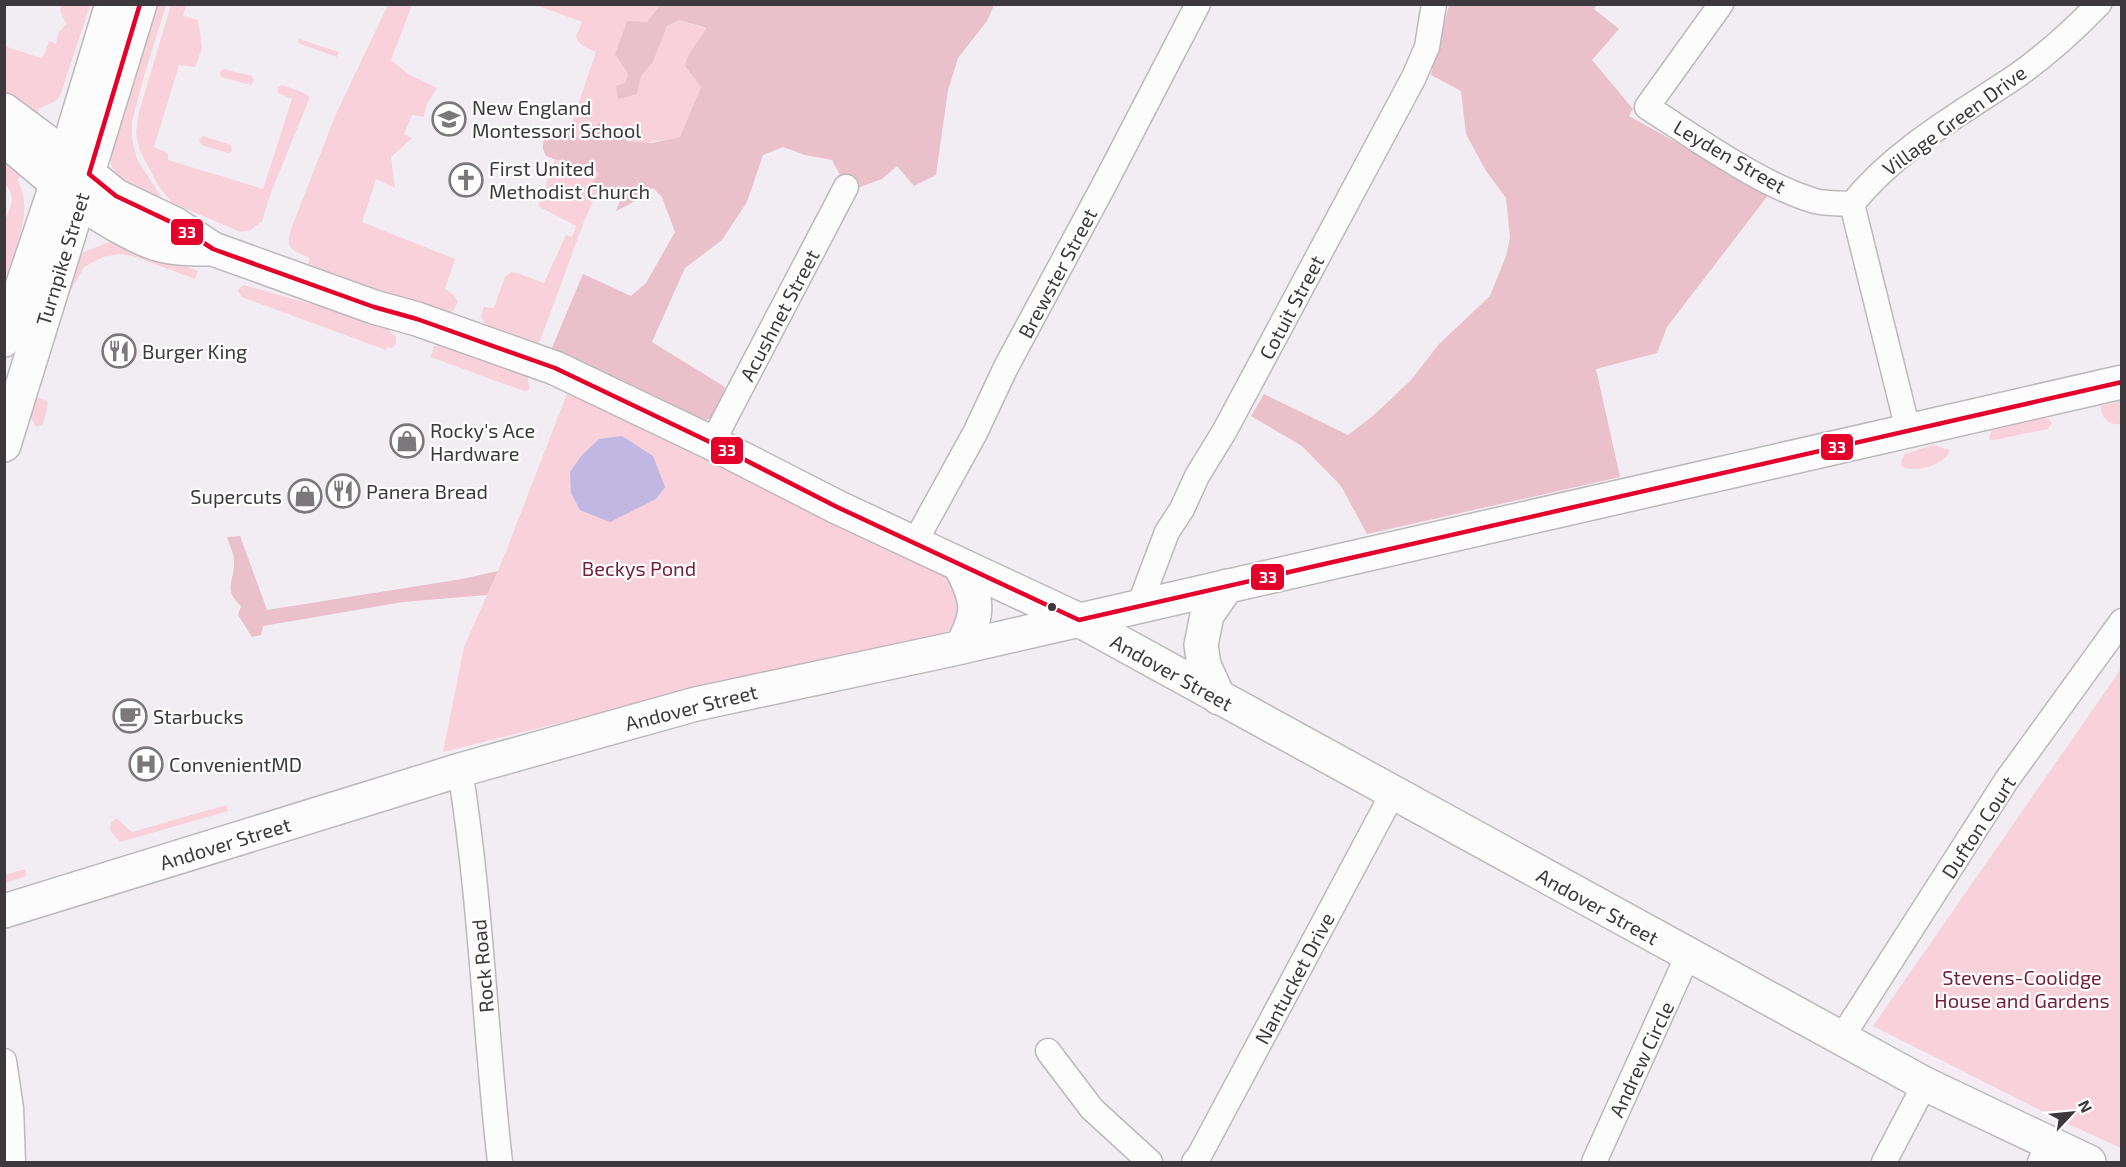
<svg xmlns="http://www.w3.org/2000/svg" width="2126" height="1167" font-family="'Exo 2',sans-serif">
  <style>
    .green { fill: #f8d1da }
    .forest { fill: #eac0ca }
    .water { fill: #c1b7e3 }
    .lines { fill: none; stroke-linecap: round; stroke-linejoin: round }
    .minor-casing { stroke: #bcb8bc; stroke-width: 27 }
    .secondary-casing { stroke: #bcb8bc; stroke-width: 36 }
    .primary-casing { stroke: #bcb8bc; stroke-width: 36 }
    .trunk-casing { stroke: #bcb8bc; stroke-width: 36 }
    .minor { stroke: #fdfcfd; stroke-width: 24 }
    .secondary { stroke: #fdfcfd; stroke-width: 33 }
    .primary { stroke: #fdfcfd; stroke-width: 33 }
    .trunk { stroke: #fdfcfd; stroke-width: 33 }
    .bus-1-casing { stroke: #fff; stroke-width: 9 }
    .bus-1 { stroke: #e4002b; stroke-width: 4.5 }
    .bus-dot { fill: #3c383b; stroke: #fff; stroke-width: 2 }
    .labels { text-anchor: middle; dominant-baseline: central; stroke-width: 4.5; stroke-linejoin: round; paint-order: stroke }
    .poi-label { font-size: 20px; fill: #3c383b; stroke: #fff; text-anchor: start }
    .street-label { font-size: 20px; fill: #3c383b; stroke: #fff }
    .park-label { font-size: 20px; fill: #731f38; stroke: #fff }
    .line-badge { stroke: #fff; stroke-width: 2 }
    .badge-label { font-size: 16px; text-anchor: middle; font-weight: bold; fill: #fff }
  </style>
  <rect width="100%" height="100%" fill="#f2edf2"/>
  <g class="green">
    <path d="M62,5H90L60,96L54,102L38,109L39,115H27L5,103L4,46L41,58L44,55L49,41L56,44L59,32L66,24L60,10Z"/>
    <path d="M152,5H166L142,83L132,122V139L137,159L168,208L118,179L111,164L109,148Z"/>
    <path d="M171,5H186L183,16L198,20L202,48L195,67L179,65L154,147L168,153V160L263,189L292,99L278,93V88L282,85L302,92L310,97L270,195L262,221L251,230L241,232L172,203L158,185L139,149L136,133L139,112Z"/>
    <path d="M388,5H412L391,60L408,74L437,88L427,104L424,117L412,115L404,134L412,138L391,157L395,188L376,179L362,222L455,259L445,289L454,295L458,302L453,311L446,314L308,264L310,258C287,248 285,248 293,224L336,114Z"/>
    <path d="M536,5H660L647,22L627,21L615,54L628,74L625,84L637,94L641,76L653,62L666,27L679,20L706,29L685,66L701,87L680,137C639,146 631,143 593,127L583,139L568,135L596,52C587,48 579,46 576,36L582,22Z"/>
    <path d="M299,39L339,52L337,57L298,43Z"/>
    <path d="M223,69L252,76L254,81L251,85L221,77L220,72Z"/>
    <path d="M203,136L231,145L232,151L229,153L201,145L199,140Z"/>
    <path d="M5,160L21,176L17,180C36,211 13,251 5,282L4,225L12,201L11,193L5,183Z"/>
    <path d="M555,160L574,166L592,165L599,174L590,186L598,191L585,219L540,341L536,344C523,340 489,331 483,321C480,316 482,312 484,307L494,308L505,277L511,272L517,273L544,283L566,235L572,237L576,226L538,206Z"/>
    <path d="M109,242H123L198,271L195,279L133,256L119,254L103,257L84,267L70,292L37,397L47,401L48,404L43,424L36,427L29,414L77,260L84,252Z"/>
    <path d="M244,285L391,327L390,332L396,336V344L392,348L387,347L386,350L242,297L238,291L239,288Z"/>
    <path d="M440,345L455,347L520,370L528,377L529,390L524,391L431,357L434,346Z"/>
    <path d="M568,391L932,565L956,582L960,618L951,629L939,636L732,680L443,752L464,647L503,559Z"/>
    <path d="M2121,401V424C2110,426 2100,418 2101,406Z"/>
    <path d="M2046,418L2050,420L2052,423L2048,429L1994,440H1990L1989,437L1992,430Z"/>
    <path d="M1933,445L1950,450C1946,465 1914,474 1901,466V461L1905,454Z"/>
    <path d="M2121,669V1148L2066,1123L1873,1026Z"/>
    <path d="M226,805L228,811L120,842L110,830L111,823L116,818L132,832Z"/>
    <path d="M25,869L26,876L5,883V875Z"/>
  </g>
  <g class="forest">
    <path d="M660,5H994L987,21L958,58L948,90L936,175L914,186L897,166L882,179L860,187L841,177L832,160L805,155L783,147L763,155L747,202L722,240L685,268L652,342L725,387C717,413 717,420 690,425L551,350L583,274L631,296L646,283L675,232L662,197L653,188L630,204L616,211L620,201L590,186L599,174L592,165L574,166L546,156C540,146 543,138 551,129L558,128L568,135L583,139L593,127L603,121L627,141L652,143L680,137L701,87L685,66C688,50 699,43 706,28L679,20L667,26L653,62L641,76L637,94L618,99L616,86L625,83L628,74L615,54L627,21L647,22Z"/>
    <path d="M1449,5H1597L1594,9L1619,29L1592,60L1633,109L1629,116L1769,194L1667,327L1657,353L1596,369L1620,477L1367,534L1341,486L1302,446L1251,416L1264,394L1348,435L1374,415L1411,380L1439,344L1490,296L1506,256L1510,238L1506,198L1486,171L1466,134L1461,91L1431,75Z"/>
    <path d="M240,536L267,610L462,579L498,571L487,595L403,602L263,626L261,635L252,637L238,615L241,606C222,589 235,581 234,561C234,554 229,544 227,537Z"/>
  </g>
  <path class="water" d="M622,436L653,456L665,487L656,499L610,522L580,510L571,493L570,472L582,455L599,439Z"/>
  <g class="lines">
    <g class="minor-casing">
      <g id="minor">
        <path d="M1721,4L1647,107C1696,138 1760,185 1815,201C1826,204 1840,203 1852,204"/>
        <path d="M1908,430L1852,204C1895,150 1958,115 2015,77C2045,56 2073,31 2099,4"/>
        <path d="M712,443L846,187"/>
        <path d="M915,542L975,433L1006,367L1103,187L1198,4"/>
        <path d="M1139,606L1167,532L1182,509L1197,476L1224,432L1414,77L1427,47L1434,4"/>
        <path d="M460,770C481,900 485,1032 500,1162"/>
        <path d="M1842,1037L2006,781L2122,621"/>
        <path d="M1048,1051L1092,1109L1150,1162"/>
        <path d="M4,1061L11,1108L13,1162"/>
        <path d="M1194,1162L1199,1156L1393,793"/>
        <path d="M1594,1162L1688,955"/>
        <path d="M1884,1162L1925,1084"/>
        <path d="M2040,1162L2048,1144"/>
      </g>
    </g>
    <g class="secondary-casing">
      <g id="secondary">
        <path d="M4,110L66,156"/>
        <path d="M4,139L56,183"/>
        <path d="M89,174L116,196L175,224L213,249L374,307L417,319L555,368L712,443L837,507L1079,620L1925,1084L2089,1162"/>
        <path d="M79,202C103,217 130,235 157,244C174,249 191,249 208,249"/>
      </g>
    </g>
    <g class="primary-casing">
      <g id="primary">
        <path d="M960,565C978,600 981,612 961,647"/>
        <path d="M1219,698L1204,665L1201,645L1207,615L1227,586"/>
        <path d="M4,911L460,770L696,704L953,649L2122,382"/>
      </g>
    </g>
    <g class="trunk-casing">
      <g id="trunk">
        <path d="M4,340L66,156L112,4"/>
        <path d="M4,445L140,4"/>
      </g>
    </g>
    <use href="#minor" class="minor"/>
    <use href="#secondary" class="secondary"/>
    <use href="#primary" class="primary"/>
    <use href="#trunk" class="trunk"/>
    <g class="bus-1-casing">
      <path id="bus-1" d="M140,4L89,174L116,196L175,224L213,249L374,307L417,319L555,368L712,443L837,507L1079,620L2122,382"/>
    </g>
    <use href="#bus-1" class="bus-1"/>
  </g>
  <defs>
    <g id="school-ring" transform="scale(1.725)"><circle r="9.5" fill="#fff" stroke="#7c777b" stroke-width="1.5"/><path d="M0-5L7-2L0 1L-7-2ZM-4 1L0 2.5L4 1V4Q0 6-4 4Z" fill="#7c777b"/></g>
    <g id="church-ring" transform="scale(1.725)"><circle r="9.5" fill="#fff" stroke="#7c777b" stroke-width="1.5"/><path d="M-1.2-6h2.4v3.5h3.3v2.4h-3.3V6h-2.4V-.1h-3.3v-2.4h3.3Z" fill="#7c777b"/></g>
    <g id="restaurant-ring" transform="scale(1.725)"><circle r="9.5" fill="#fff" stroke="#7c777b" stroke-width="1.5"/><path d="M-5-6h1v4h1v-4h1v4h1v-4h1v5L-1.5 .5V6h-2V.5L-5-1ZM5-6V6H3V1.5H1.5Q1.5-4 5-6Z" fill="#7c777b"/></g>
    <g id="shop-ring" transform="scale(1.725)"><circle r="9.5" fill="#fff" stroke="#7c777b" stroke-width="1.5"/><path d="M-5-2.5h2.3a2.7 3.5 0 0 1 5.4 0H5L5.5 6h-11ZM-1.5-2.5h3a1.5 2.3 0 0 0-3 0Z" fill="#7c777b"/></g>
    <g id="cafe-ring" transform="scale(1.725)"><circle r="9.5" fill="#fff" stroke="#7c777b" stroke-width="1.5"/><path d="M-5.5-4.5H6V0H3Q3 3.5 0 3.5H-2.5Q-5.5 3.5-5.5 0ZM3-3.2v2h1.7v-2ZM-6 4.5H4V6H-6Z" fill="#7c777b"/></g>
    <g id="hospital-ring" transform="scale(1.725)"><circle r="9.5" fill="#fff" stroke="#7c777b" stroke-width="1.5"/><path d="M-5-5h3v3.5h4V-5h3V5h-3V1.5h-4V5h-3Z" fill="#7c777b"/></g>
  </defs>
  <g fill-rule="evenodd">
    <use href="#school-ring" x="449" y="119"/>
    <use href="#church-ring" x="466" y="180"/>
    <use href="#restaurant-ring" x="119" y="351"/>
    <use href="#shop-ring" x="407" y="441"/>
    <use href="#restaurant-ring" x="343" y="491"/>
    <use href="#shop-ring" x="305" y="496"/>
    <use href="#cafe-ring" x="130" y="716"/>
    <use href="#hospital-ring" x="146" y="764"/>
  </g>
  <circle class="bus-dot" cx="1052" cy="607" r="5"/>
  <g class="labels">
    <g class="poi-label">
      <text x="472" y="107">New England<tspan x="472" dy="23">Montessori School</tspan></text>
      <text x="489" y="168">First United<tspan x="489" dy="23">Methodist Church</tspan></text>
      <text x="142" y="351">Burger King</text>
      <text x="430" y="430">Rocky's Ace<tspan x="430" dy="23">Hardware</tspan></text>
      <text x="366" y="491">Panera Bread</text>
      <text x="282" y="496" text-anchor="end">Supercuts</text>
      <text x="153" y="716">Starbucks</text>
      <text x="169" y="764">ConvenientMD</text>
    </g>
    <g class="street-label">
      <text transform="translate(1954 120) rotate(-36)">Village Green Drive</text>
      <text transform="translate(1730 156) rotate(30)">Leyden Street</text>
      <text transform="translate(62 259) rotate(-73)">Turnpike Street</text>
      <text transform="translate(1057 273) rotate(-62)">Brewster Street</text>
      <text transform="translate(1291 307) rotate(-62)">Cotuit Street</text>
      <text transform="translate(779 315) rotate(-62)">Acushnet Street</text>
      <text transform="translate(1172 672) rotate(29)">Andover Street</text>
      <text transform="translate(691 707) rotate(-14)">Andover Street</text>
      <text transform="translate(1978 827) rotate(-57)">Dufton Court</text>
      <text transform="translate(225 843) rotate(-17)">Andover Street</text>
      <text transform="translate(1598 906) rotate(29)">Andover Street</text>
      <text transform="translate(482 966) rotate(-95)">Rock Road</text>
      <text transform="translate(1294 978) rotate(-62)">Nantucket Drive</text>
      <text transform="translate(1641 1059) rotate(-65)">Andrew Circle</text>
    </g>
    <g class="park-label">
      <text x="639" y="568">Beckys Pond</text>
      <text x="2022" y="977">Stevens-Coolidge<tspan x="2022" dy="23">House and Gardens</tspan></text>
    </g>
  </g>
  <g class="line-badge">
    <rect x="170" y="218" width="34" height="28" rx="6" fill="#e4002b"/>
    <rect x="1820" y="433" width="34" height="28" rx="6" fill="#e4002b"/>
    <rect x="710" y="436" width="34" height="29" rx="6" fill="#e4002b"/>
    <rect x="1250" y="563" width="35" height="28" rx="6" fill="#e4002b"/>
  </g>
  <g class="badge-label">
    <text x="187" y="238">33</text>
    <text x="1837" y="453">33</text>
    <text x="727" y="456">33</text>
    <text x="1268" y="583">33</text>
  </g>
  <rect width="2126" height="1167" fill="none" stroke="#3c383b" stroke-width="12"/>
  <g transform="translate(2072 1113) rotate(64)" stroke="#ffffff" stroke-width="4.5" paint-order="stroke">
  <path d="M0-4.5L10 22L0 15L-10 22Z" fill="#3c383b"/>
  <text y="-9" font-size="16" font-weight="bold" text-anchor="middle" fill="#3c383b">N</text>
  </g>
</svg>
